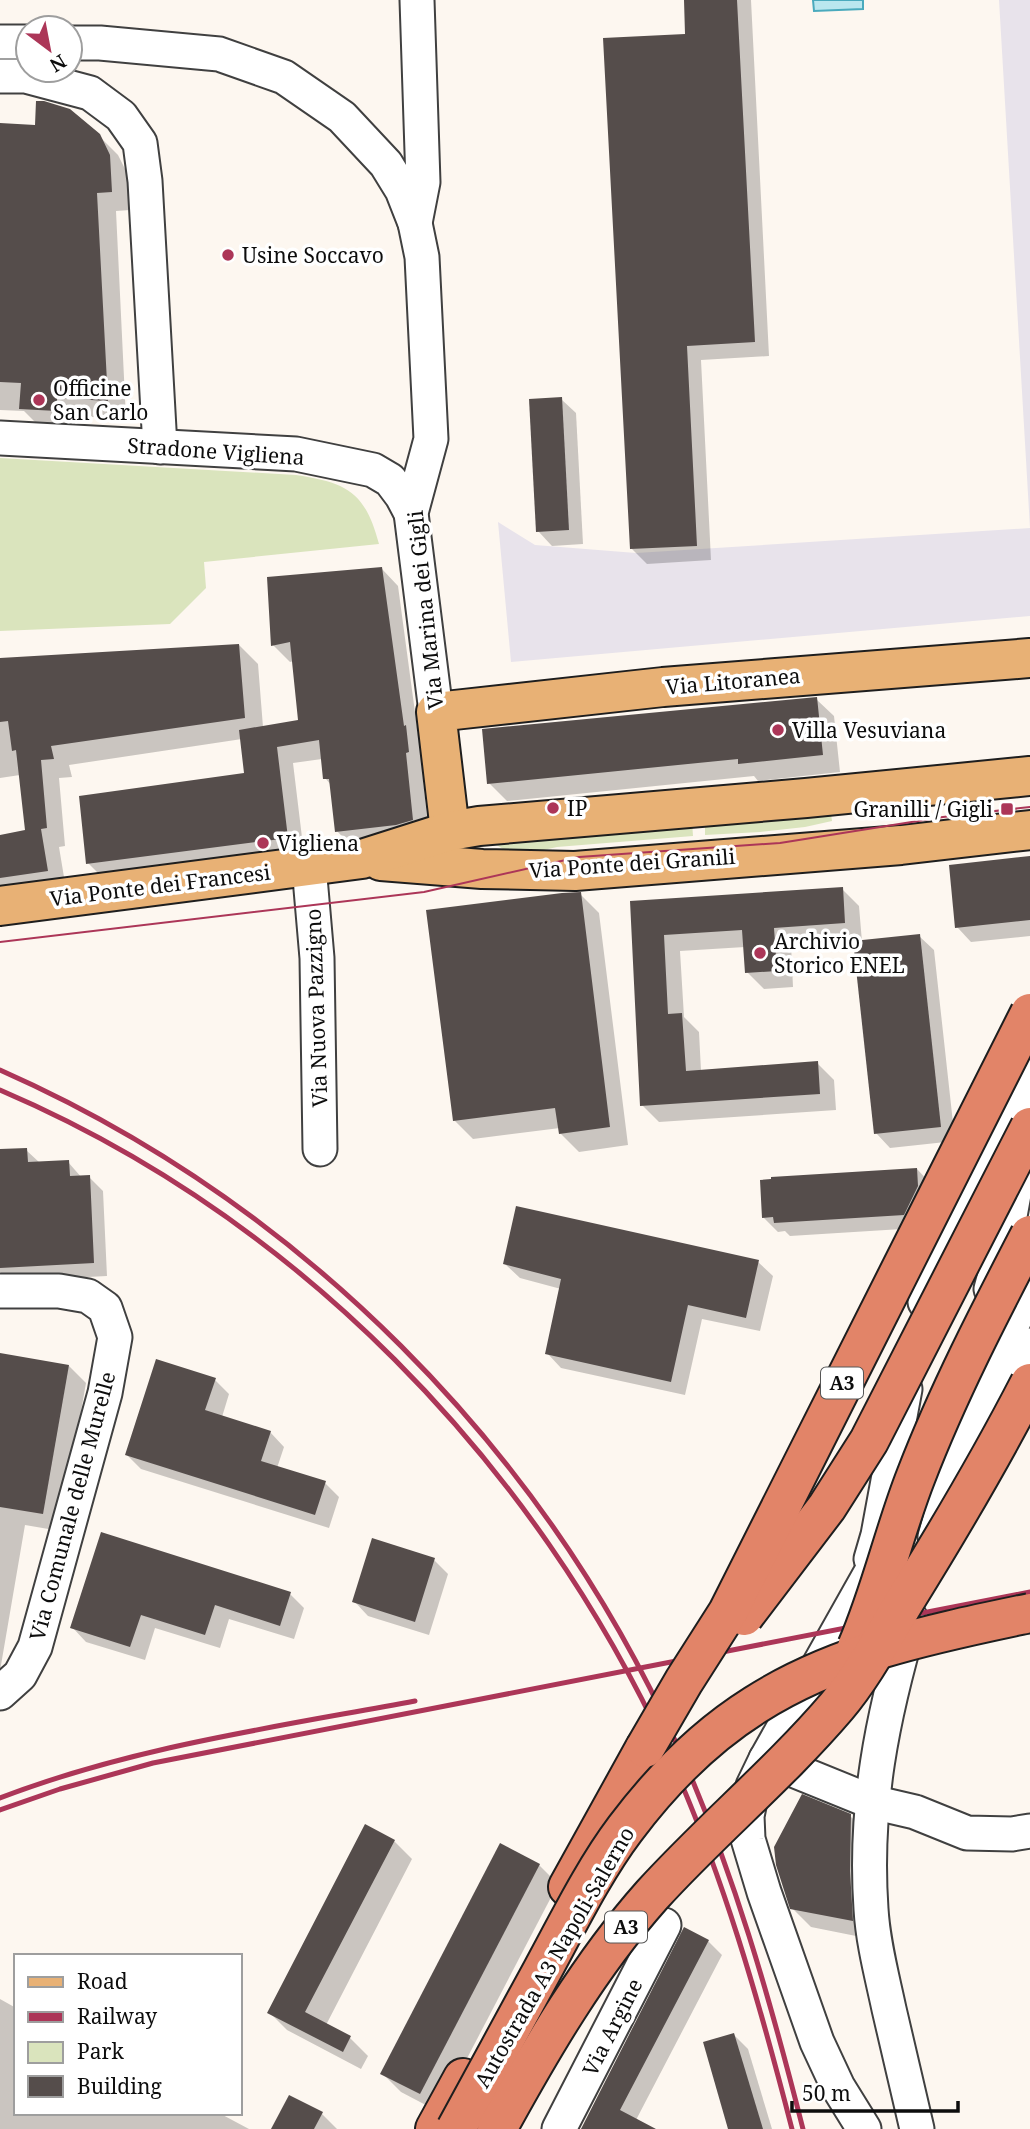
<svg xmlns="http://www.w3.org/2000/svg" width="1030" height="2129" font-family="'Noto Serif',serif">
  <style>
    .industrial { fill: #e8e3eb }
    .green { fill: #dae4bd }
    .water { fill: #bae7ef; stroke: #4aaabd; stroke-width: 2 }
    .shadow { fill: #0003 }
    .building { fill: #554d4b }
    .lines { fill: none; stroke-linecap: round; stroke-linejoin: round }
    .minor-casing { stroke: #404040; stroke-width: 37 }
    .major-casing { stroke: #1e1e1e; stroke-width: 42 }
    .highway-casing { stroke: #1e1e1e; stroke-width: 42 }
    .minor { stroke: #fff; stroke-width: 33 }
    .major { stroke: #e8b175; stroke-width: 38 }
    .highway { stroke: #e28468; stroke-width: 38 }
    .tram { stroke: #ac3658; stroke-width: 2 }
    .rail { stroke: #ac3658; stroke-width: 5 }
    .highway-bridge-casing { stroke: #1e1e1e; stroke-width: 42; stroke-linecap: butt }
    .highway-bridge { stroke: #e28468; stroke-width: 38 }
    .poi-dot { fill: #ac3658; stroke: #fff; stroke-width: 2.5 }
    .labels { text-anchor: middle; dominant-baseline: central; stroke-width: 7; stroke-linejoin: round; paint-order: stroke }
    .shield { fill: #fff; stroke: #565656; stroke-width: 2 }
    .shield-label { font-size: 19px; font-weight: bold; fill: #0d0d0d }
    .poi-label { font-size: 21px; fill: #0d0d0d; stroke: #fff; text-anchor: start }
    .street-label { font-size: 21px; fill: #0d0d0d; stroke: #fff }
  </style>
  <rect width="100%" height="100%" fill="#fdf7f0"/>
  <path class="industrial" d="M999,0H1030V616L511,662L498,522L535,545L636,553L1030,528Z"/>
  <g class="green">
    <path d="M0,458L296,475C348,483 365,492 379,544L204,562L206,588L170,624L0,631Z"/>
    <path d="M831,814L832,821L805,827L760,832L705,835V824Z"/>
    <path d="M692,822L693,836L557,847L521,855L505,850L486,839Z"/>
  </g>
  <path class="water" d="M813,0H863V9L814,11Z"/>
  <g class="shadow">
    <path d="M685,0H751L769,356L701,360L711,560L647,564L632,549L687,35Z"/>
    <path d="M0,125L99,136L118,155L128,175L130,210L116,211L126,419L76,416L75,429L40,427L24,411L0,410Z"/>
    <path d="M561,399L576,413L583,544L552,546L538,531Z"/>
    <path d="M382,569L398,586L419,742L422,744L425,769H422L429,836L353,848L337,831L332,786L325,778L322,759L293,763L304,854L105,880L88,863L246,775L242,739L69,765L72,777L59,778L65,846L59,847L66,889L0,899V837L26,833L20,775L0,778V660L239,645L258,664L263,727L300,721L294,661L290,662L273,645Z"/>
    <path d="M816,699L834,716L840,772L758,781L754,776L507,801L489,783L484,730Z"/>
    <path d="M1030,858V936L971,942L957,927Z"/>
    <path d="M842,889L859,906L862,942L919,936L934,950L955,1141L890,1148L876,1133L855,940L791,944L793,987L764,989L747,972L745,947L680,951L684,1017L699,1032L701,1071L817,1063L834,1080L836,1110L659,1122L642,1105L632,902Z"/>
    <path d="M580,894L599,913L628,1145L579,1152L560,1133V1128L473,1139L454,1120Z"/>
    <path d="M26,1150L40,1163L68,1162L82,1178L89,1177L103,1191L107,1276L9,1281L0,1272V1151Z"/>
    <path d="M917,1169L931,1184L918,1228L790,1236L785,1231L778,1232L763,1217Z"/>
    <path d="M758,1262L773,1276L760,1331L702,1319L685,1395L561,1368L547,1353L561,1289L520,1278L505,1264Z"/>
    <path d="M0,1355L69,1366L86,1383L60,1531L25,1525L0,1671Z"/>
    <path d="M215,1380L229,1394L222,1417L270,1432L284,1447L277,1468L325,1483L339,1497L329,1528L141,1469L127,1455Z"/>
    <path d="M102,1534L290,1594L304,1608L294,1639L229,1619L220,1648L155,1628L145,1660L86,1642L72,1627Z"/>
    <path d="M434,1560L448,1574L429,1635L368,1616L354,1601Z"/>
    <path d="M850,1816L870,1835L871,1939L811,1927L792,1908Z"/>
    <path d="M394,1841L412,1859L326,2025L350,2038L368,2056L361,2069L287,2030L269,2012Z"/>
    <path d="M501,1845L539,1865L558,1884L439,2112L401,2092L382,2073Z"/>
    <path d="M708,1941L722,1955L636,2120L653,2129H583Z"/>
    <path d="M0,1999L16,2008V2113H219L249,2129H0Z"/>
    <path d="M734,2035L748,2049L772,2129H730Z"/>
    <path d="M290,2097L322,2114L337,2129H273Z"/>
  </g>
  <g class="building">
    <path d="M684,0H737L755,342L687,346L697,546L630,549L603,38L685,34Z"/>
    <path d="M36,101H44L70,109L100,134L110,155L112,192L97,193L108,401L57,398V411L19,409L21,383L0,382V123L35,125Z"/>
    <path d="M562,397L569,530L536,532L529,399Z"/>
    <path d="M382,567L404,726L406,725L409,752L406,753L413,820L396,825L335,832L329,779H323L319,740L277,747L288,838L86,864L79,796L244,773L239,730L298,720L290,642L271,646L267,577Z"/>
    <path d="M239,644L245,718L51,746L54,759L41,760L47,828L41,829L48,871L0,878V835L25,830L16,750L12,751L8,721L0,722V658Z"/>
    <path d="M817,697L823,755L738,764V759L487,784L482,729Z"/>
    <path d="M1030,856V920L955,928L949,865Z"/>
    <path d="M843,887L845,923L774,928L777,971L745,973L742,930L664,935L668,1014L682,1013L686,1071L818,1061L820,1094L640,1106L630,901Z"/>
    <path d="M581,892L610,1127L559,1134L555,1108L453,1121L426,910L562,893Z"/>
    <path d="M920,934L941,1127L874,1134L853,941Z"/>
    <path d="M27,1148L28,1162L69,1160L70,1176L90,1175L94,1263L0,1268V1149Z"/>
    <path d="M917,1168L918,1186L904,1215L774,1223L773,1217L762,1218L760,1180L771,1179V1177Z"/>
    <path d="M516,1206L759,1260L746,1318L688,1305L671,1382L545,1354L561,1279L503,1264Z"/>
    <path d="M0,1353L69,1365L43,1514L0,1507Z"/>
    <path d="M156,1359L216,1378L205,1410L271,1431L261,1461L326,1481L315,1515L125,1455Z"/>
    <path d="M101,1532L291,1592L280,1626L215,1605L205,1635L141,1615L130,1647L70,1628Z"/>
    <path d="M372,1538L435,1558L415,1622L352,1602Z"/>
    <path d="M802,1794L851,1814L850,1871L853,1921L790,1909L776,1865L774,1847Z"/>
    <path d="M365,1824L395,1840L305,2012L351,2036L343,2052L267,2013Z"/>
    <path d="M500,1843L540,1864L420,2094L380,2074Z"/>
    <path d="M684,1927L709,1940L620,2110L656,2129H581Z"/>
    <path d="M734,2033L763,2129H728L703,2042Z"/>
    <path d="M289,2095L323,2112L314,2129H271Z"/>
  </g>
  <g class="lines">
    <g class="minor-casing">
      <g id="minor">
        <path d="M0,42H28"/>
        <path d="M70,43H100L219,54L284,77L342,117L386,164L402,190L415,223L422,257L431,439L411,513L436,712"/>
        <path d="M0,76H26L90,93L121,116L140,143L145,181L160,447"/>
        <path d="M415,223L423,182L417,0"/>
        <path d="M0,438L296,454L373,470L390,480L402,496L411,513"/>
        <path d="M309,866L317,958L320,1149"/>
        <path d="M991,1289L1008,1227L1030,1106"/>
        <path d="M0,1291H59L88,1296L105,1308L115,1337L105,1393L35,1647L20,1675L0,1693"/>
        <path d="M925,1302L940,1260L1030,1075"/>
        <path d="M1000,1408L1030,1345"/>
        <path d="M935,1537L959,1449L1030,1284"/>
        <path d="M871,1559L878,1535L905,1389"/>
        <path d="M911,1619C882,1717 864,1807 871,1909C873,1943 882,1976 889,2009C898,2049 908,2089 917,2129"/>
        <path d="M766,1759L872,1802L915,1812L967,1833L1012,1834L1030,1831"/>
        <path d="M559,2129L664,1925"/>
        <path d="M864,2129L838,2087L817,2042L764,1892L748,1839L747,1816L753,1786L766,1759L874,1567"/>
      </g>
    </g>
    <g class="major-casing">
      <g id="major">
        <path d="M450,831L436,712L663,687L1030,658"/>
        <path d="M381,861L482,869L575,871L901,845L1030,830"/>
        <path d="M0,906L362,859L450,831L479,826L806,798L1030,776"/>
      </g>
    </g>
    <g class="highway-casing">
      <g id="highway">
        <path d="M568,1887L645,1748"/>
        <path d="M435,2129L463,2078"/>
      </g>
    </g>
    <use href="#minor" class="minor"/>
    <use href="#major" class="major"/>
    <use href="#highway" class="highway"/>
    <path class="tram" d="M0,942L424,892L579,857L780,843L943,817L1030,807"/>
    <g class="rail">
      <path d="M0,1070C299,1202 544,1448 678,1747C733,1869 770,1999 803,2129"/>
      <path d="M0,1090C295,1216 535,1462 668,1753C723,1874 759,2001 792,2129"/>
      <path d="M0,1798C132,1747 276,1727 415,1701"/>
      <path d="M0,1810L60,1789L153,1763L1030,1592"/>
    </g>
    <g class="highway-bridge-casing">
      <g id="highway-bridge">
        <path d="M744,1616L827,1507L869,1441L1030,1127"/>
        <path d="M857,1647C881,1592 894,1532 916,1476C948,1393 989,1314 1030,1235"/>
        <path d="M645,1748L684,1681L728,1612L1030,1013"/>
        <path d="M456,2129C485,2076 513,2024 542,1971C567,1925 594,1870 625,1829C661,1781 704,1737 755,1705C838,1652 935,1633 1030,1613"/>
        <path d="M497,2129C542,2047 589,1966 652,1895C711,1830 780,1773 837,1706C864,1674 884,1635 906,1599C950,1528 992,1457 1030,1383"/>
      </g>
    </g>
    <use href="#highway-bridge" class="highway-bridge"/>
  </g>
  <g class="poi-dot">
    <circle cx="228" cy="255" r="7"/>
    <circle cx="39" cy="400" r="7"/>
    <circle cx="778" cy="730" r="7"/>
    <circle cx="553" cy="808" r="7"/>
    <rect x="1000" y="802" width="14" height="14" rx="3.5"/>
    <circle cx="263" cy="843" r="7"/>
    <circle cx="760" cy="953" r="7"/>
  </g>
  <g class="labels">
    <g class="shield">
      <rect x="821" y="1367.5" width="42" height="31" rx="5"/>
      <rect x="605" y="1911.5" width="42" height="31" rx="5"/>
    </g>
    <g class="shield-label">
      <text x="842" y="1383">A3</text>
      <text x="626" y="1927">A3</text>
    </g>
    <g class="poi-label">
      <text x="242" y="255">Usine Soccavo</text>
      <text x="53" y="388">Officine<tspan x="53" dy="24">San Carlo</tspan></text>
      <text x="792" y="730">Villa Vesuviana</text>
      <text x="567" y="808">IP</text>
      <text x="993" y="809" text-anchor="end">Granilli / Gigli</text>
      <text x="277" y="843">Vigliena</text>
      <text x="774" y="941">Archivio<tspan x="774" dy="24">Storico ENEL</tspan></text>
    </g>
    <g class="street-label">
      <text transform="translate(216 451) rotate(4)">Stradone Vigliena</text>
      <text transform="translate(425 610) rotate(-96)">Via Marina dei Gigli</text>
      <text transform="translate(733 681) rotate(-5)">Via Litoranea</text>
      <text transform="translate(632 863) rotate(-4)">Via Ponte dei Granili</text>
      <text transform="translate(160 885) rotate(-7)">Via Ponte dei Francesi</text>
      <text transform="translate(316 1008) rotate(-92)">Via Nuova Pazzigno</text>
      <text transform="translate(72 1506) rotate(-75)">Via Comunale delle Murelle</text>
      <text transform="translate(554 1957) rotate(-60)">Autostrada A3 Napoli-Salerno</text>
      <text transform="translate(612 2027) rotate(-63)">Via Argine</text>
    </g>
  </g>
  <rect x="14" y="1954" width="228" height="161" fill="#ffffff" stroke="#9e9e9e" stroke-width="2"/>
  <rect x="28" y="1977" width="35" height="10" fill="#e8b175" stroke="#9e9e9e" stroke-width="2"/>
  <text x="77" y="1989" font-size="21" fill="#0d0d0d">Road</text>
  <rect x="28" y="2012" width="35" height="10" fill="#ac3658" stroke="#9e9e9e" stroke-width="2"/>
  <text x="77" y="2024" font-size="21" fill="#0d0d0d">Railway</text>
  <rect x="28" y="2042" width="35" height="21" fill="#dae4bd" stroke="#9e9e9e" stroke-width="2"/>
  <text x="77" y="2059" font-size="21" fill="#0d0d0d">Park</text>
  <rect x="28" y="2076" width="35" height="21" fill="#554d4b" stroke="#9e9e9e" stroke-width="2"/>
  <text x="77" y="2094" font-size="21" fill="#0d0d0d">Building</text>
  <g transform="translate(49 49) rotate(148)"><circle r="33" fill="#ffffff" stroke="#9e9e9e" stroke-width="2"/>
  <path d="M0-5L12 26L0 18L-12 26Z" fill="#ac3658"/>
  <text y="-10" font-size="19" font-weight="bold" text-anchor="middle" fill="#0d0d0d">N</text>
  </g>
  <path d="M792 2101v10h166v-10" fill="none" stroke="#0d0d0d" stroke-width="3.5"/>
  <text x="802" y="2101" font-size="21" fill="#0d0d0d" stroke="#ffffff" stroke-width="5" paint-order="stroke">50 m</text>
</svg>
